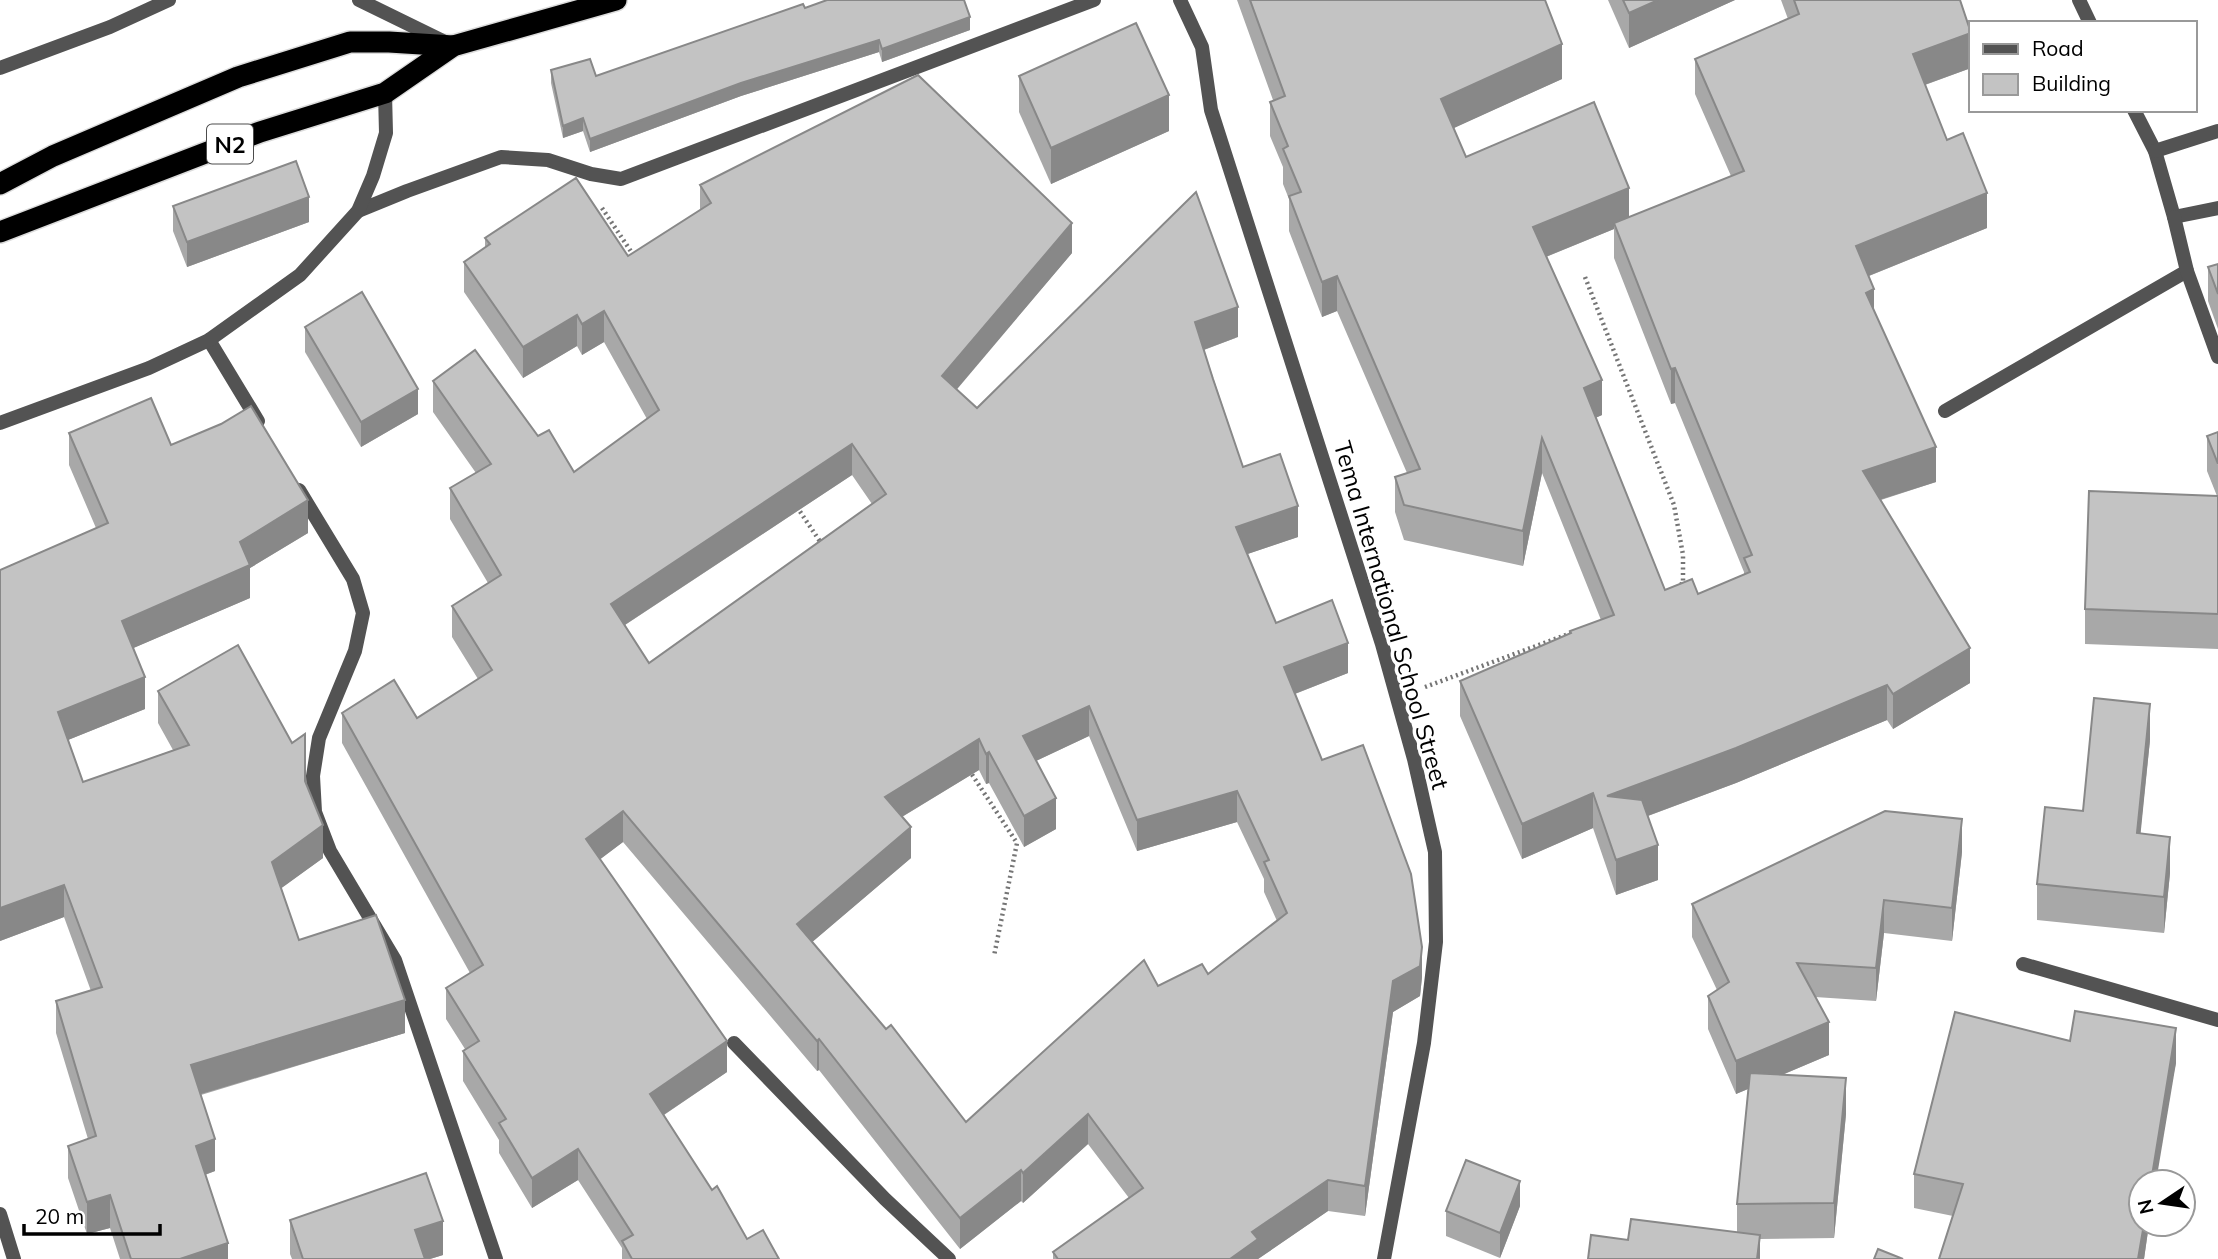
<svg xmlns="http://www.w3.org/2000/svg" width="2218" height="1259" font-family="Mulish,sans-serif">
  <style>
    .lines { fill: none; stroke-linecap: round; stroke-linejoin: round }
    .highway-casing { stroke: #dbdbdb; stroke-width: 24 }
    .path { stroke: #757575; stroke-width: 4.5; stroke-dasharray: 2 3.5; stroke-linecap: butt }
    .lane { stroke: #535353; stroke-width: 14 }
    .street { stroke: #535353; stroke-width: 14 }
    .highway { stroke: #000; stroke-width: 21 }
    .wall { fill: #a8a8a8; fill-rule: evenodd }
    .shaded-wall { fill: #888 }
    .building { fill: #c3c3c3; stroke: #888; stroke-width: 2; fill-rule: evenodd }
    .labels { text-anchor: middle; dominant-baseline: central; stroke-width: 7; stroke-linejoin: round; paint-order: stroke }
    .shield { fill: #fff; stroke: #4c4c4c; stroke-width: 2 }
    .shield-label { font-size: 23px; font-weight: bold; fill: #000 }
    .street-label { font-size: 24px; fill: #000; stroke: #fff }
  </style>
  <rect width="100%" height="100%" fill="#fff"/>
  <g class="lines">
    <g class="highway-casing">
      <g id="highway">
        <path d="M0,184L53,156L238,77L350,42H389L453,46"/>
        <path d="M0,232L260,132L385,93L453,46L616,0"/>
      </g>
    </g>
    <g class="path">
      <path d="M602,208L634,256"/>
      <path d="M1585,277L1674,505L1683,555V583L1680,585"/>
      <path d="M797,507L823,546"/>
      <path d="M1425,687L1574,632"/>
      <path d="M969,770L1017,843L994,956"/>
    </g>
    <path class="lane" d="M1945,411L2187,271"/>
    <g class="street">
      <path d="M359,0L445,42"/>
      <path d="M1180,0L1202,47L1211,110L1382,644L1414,759L1435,852L1436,942L1424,1043L1384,1259"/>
      <path d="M2079,0L2090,23"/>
      <path d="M0,68L110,27L169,0"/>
      <path d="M2134,110L2155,151L2174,217L2218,208"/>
      <path d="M2155,151L2218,131"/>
      <path d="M358,211L407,191L501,157L548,160L591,174L621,179L1094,0"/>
      <path d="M2174,217L2187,271L2218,357"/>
      <path d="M209,340L258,421"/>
      <path d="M0,423L149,368L209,340L300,275L358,211L373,176L386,133L385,93"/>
      <path d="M299,490L353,579L363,613L355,651L319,738L313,776L315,812L330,851L395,960L496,1259"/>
      <path d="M2023,964L2218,1020"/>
      <path d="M734,1043L885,1199L949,1259"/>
      <path d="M0,1214L14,1259"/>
    </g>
    <use href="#highway" class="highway"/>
  </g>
  <g class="wall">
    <path d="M1237,0H1545L1562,79L1453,128L1466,157L1629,217L1731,176L1695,94V59L1788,19L1781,0H1960L1971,31V68L1925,85L1947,140L1987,228L1869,276L1874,311L1936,482L1881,500L1970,683L1893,729L1887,720L1736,783L1648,816L1658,880L1616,895L1593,828L1522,859L1460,716V681L1570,634V631L1601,620L1542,473L1523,566L1404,540L1395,512V477L1407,473L1337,311L1322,317L1289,231V199L1283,184V167L1270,136V102L1273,100ZM1614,229V258L1671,404L1675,403L1744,572V574L1698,594L1665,590L1595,418L1602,415L1546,257Z"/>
    <path d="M1608,0H1735L1629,48Z"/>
    <path d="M805,8L970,30L882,62L879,52L741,96L590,152L583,131L563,138L551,83V70L596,76Z"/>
    <path d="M1019,76L1169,131L1051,184L1019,112Z"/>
    <path d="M700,185L1072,253L956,389L977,408L1238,337L1204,350L1243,467L1298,537L1247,554L1276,623L1348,673L1295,694L1322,760L1422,977L1420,996L1393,1012L1365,1216L1328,1211L1258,1259H1053V1252L1129,1198L1088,1144L1023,1203L1021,1201L960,1249L819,1070L817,1071L623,842L600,859L727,1072L664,1115L712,1190L747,1239L779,1259H622V1248L578,1180L532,1208L499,1153V1140L463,1081V1051L465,1049L446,1019V988L470,973L342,743V713L417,718L478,679L452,637V606L488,583L450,519V488L476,473L433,412V381L538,436L574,472L647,419L604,342L582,355L577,346L523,378L464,292V262L485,247V238L628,256L700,210ZM852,475L872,504L649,663L625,625ZM1089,736L1137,851L1237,822L1264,879V892L1277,921L1208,974L1158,986L966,1122L812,942L911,858L902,817L979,770L986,784L989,783L1024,847L1056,829L1036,761Z"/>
    <path d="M173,206L309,222L187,267L173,231Z"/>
    <path d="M2218,264V329L2208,301V267Z"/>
    <path d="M305,327L418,414L361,447L305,352Z"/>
    <path d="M69,433L171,445L308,533L250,568V598L133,648L145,709L68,740L83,782L173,750L158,723V691L305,781L323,858L281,888L299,940L405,1033L201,1095L215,1171L205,1175L228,1259H120L110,1228L87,1234L68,1178V1146L88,1139L56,1033V1001L91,991L64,917L0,941L96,528L69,465Z"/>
    <path d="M2207,436L2218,465V649L2085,644V609L2217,496L2207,471Z"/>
    <path d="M2150,740L2140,834L2170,873L2164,933L2037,920V884L2083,811Z"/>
    <path d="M1962,852L1952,941L1884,933L1876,1001L1815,997L1829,1055L1782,1075L1846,1114L1834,1238L1760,1239V1259L1628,1240L1737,1233V1204L1748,1089L1736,1094L1708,1029V996L1717,990L1692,937V904Z"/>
    <path d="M2070,1041L2176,1063L2141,1224H2149L2144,1259H1939L1953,1216L1914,1208V1174Z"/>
    <path d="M1520,1206L1500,1258L1446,1236V1211Z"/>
    <path d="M290,1220L443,1255L430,1259H292L290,1254Z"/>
  </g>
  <g class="shaded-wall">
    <path d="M1658,0H1735L1629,48V13Z"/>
    <path d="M970,17V30L882,62V49Z"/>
    <path d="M1971,33V68L1913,89V54Z"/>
    <path d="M879,40V52L741,96L590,152V139L741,83Z"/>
    <path d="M1562,44V79L1441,134V99Z"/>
    <path d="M1169,95V131L1051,184V148Z"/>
    <path d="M583,118V131L563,138V126Z"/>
    <path d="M1629,188V223H1614V229L1533,262V227Z"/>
    <path d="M1987,193V228L1856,281V246Z"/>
    <path d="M309,197V222L187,267V242Z"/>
    <path d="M1072,223V253L942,407V376Z"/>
    <path d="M1337,276V311L1322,317V282Z"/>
    <path d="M1874,289V324L1866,293Z"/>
    <path d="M1238,307V337L1195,353V322Z"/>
    <path d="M604,311V342L582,355V324Z"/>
    <path d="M577,315V346L523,378V347Z"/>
    <path d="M1675,368V403L1671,404V369Z"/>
    <path d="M1602,380V415L1584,423V388Z"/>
    <path d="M418,389V414L361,447V422Z"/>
    <path d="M1542,438V473L1523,566V531Z"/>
    <path d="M852,444V475L611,634V604Z"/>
    <path d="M1936,447V482L1863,505V471Z"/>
    <path d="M308,500V533L250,568V598L122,653V621L240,542Z"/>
    <path d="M1298,506V537L1236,558V527Z"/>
    <path d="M1348,643V673L1284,698V667Z"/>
    <path d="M1970,648V683L1893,729V694Z"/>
    <path d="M145,677V709L58,744V712Z"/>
    <path d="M1887,685V720L1736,783L1607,831V796Z"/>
    <path d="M2150,704V740L2137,869V833Z"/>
    <path d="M1089,706V736L1023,767V736Z"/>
    <path d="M979,739V770L885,827V797Z"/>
    <path d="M989,752V783L986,784V754Z"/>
    <path d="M1237,791V822L1137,851V820Z"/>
    <path d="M1593,793V828L1522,859V824Z"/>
    <path d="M1056,798V829L1024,847V816Z"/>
    <path d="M623,811V842L586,870V839Z"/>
    <path d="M1962,819V852L1952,941V908Z"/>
    <path d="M323,825V858L272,895V862Z"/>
    <path d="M911,827V858L797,955V924Z"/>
    <path d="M2170,837V873L2164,933V897Z"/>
    <path d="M1658,845V880L1616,895V860Z"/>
    <path d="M64,885V917L0,941V908Z"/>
    <path d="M1884,900V933L1876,1001V968Z"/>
    <path d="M1422,947V977L1420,996L1393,1012L1365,1216V1186L1393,981Z"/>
    <path d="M405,1000V1033L191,1097V1065Z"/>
    <path d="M1829,1022V1055L1736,1094V1061Z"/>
    <path d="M2176,1028V1063L2156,1182H2151Z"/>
    <path d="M819,1039V1070L817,1071V1041Z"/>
    <path d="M727,1041V1072L650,1124V1094Z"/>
    <path d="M1846,1078V1114L1834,1238V1203Z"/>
    <path d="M1088,1114V1144L1023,1203V1173Z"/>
    <path d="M215,1139V1171L196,1178V1146Z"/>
    <path d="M578,1149V1180L532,1208V1178Z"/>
    <path d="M1021,1170V1201L960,1249V1218Z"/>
    <path d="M1328,1180V1211L1258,1259H1230L1252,1232Z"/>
    <path d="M1520,1181V1206L1500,1258V1233Z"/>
    <path d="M110,1195V1228L87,1234V1202Z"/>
    <path d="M443,1221V1255L430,1259H415V1230Z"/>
    <path d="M2144,1224H2149L2144,1259H2138Z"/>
    <path d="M1760,1235V1259H1757Z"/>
    <path d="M228,1243V1259H180Z"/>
  </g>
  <g class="building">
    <path d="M827,0H964L970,17L882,49L879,40L741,83L590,139L583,118L563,126L551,70L590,59L596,76L803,4L805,8Z"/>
    <path d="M1250,0H1545L1562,44L1441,99L1466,157L1594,102L1629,188L1533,227L1602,380L1584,388L1665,590L1692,579L1698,594L1750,572L1744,558L1752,555L1675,368L1671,369L1614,223L1744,171L1695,59L1799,14L1794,0H1960L1971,33L1913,54L1947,140L1963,133L1987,193L1856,246L1874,289L1866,293L1936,447L1863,471L1970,648L1893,694L1887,685L1736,748L1607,796L1642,800L1658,845L1616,860L1593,793L1522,824L1460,681L1571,633L1570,631L1614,615L1542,438L1523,531L1404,505L1395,477L1420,469L1337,276L1322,282L1289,196L1301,192L1283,149L1288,146L1270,102L1285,96Z"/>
    <path d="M1623,0H1658L1629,13Z"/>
    <path d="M1136,23L1169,95L1051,148L1019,76Z"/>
    <path d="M918,75L1072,223L942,376L977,408L1196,192L1238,307L1195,322L1213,379L1243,467L1280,454L1298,506L1236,527L1276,623L1332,600L1348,643L1284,667L1322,760L1363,745L1411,874L1422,947L1420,966L1393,981L1365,1186L1328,1180L1252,1232L1258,1239L1230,1259H1058L1053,1252L1143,1188L1088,1114L1023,1173L1021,1170L960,1218L819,1039L817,1041L623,811L586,839L727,1041L650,1094L712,1190L717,1186L747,1239L763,1230L779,1259H632L622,1241L633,1235L578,1149L532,1178L499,1123L506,1119L463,1051L479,1041L446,988L483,965L342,713L394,680L417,718L492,670L452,606L501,575L450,488L491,464L433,381L475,350L538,436L549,430L574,472L659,410L604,311L582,324L577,315L523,347L464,262L490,244L485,238L576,178L628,256L711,203L700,185ZM852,444L886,494L649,663L611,604ZM1089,706L1137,820L1237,791L1269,860L1264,862L1287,913L1208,974L1202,964L1158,986L1144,960L966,1122L891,1025L886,1029L797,924L911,827L885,797L979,739L986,754L989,752L1024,816L1056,798L1023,736Z"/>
    <path d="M296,161L309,197L187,242L173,206Z"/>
    <path d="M2218,264V294L2208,267Z"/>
    <path d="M362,292L418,389L361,422L305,327Z"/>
    <path d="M151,398L171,445L221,424L251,406L308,500L240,542L250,565L122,621L145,677L58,712L83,782L189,745L158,691L238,645L292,743L305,734V781L323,825L272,862L299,940L376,915L405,1000L191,1065L215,1139L196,1146L228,1243L180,1259H131L110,1195L87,1202L68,1146L96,1136L56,1001L102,987L64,885L0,908V570L108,523L69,433Z"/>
    <path d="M2218,432V464L2207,436Z"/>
    <path d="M2089,491L2218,496V614L2085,609Z"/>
    <path d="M2094,698L2150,704L2137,833L2170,837L2164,897L2037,884L2045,807L2083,811Z"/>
    <path d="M1885,811L1962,819L1952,908L1884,900L1876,968L1797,963L1829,1022L1736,1061L1708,996L1729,982L1692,904Z"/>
    <path d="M2075,1011L2176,1028L2151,1182H2141V1224H2144L2138,1259H1939L1963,1184L1914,1174L1955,1012L2070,1041Z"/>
    <path d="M1750,1073L1846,1078L1834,1203L1737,1204Z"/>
    <path d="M1466,1160L1520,1181L1500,1233L1446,1211Z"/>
    <path d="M426,1173L443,1221L415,1230L425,1259H303L290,1220Z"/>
    <path d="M1631,1219L1760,1235L1757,1259H1588L1591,1235L1628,1240Z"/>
    <path d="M1878,1249L1903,1259H1874Z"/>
  </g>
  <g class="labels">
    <rect class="shield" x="207" y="124.5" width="46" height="39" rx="5"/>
    <g class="shield-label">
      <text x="230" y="144">N2</text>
    </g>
    <g class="street-label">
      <text transform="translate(1392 615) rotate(74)">Tema International School Street</text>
    </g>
  </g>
  <rect x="1969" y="21" width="228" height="91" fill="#ffffff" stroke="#999999" stroke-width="2"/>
  <rect x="1983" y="44" width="35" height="10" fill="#535353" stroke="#999999" stroke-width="2"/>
  <text x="2032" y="56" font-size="21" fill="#000000">Road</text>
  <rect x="1983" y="74" width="35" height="21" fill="#c3c3c3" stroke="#999999" stroke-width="2"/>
  <text x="2032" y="91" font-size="21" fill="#000000">Building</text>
  <g transform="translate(2162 1203) rotate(257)"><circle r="33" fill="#ffffff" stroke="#999999" stroke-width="2"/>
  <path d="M0-5L12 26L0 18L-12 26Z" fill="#000000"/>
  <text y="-10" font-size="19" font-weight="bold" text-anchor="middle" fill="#000000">N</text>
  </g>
  <path d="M24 1224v10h136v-10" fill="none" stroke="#000000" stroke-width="3.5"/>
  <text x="35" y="1224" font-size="21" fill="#000000" stroke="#ffffff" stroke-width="5" paint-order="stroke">20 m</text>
</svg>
